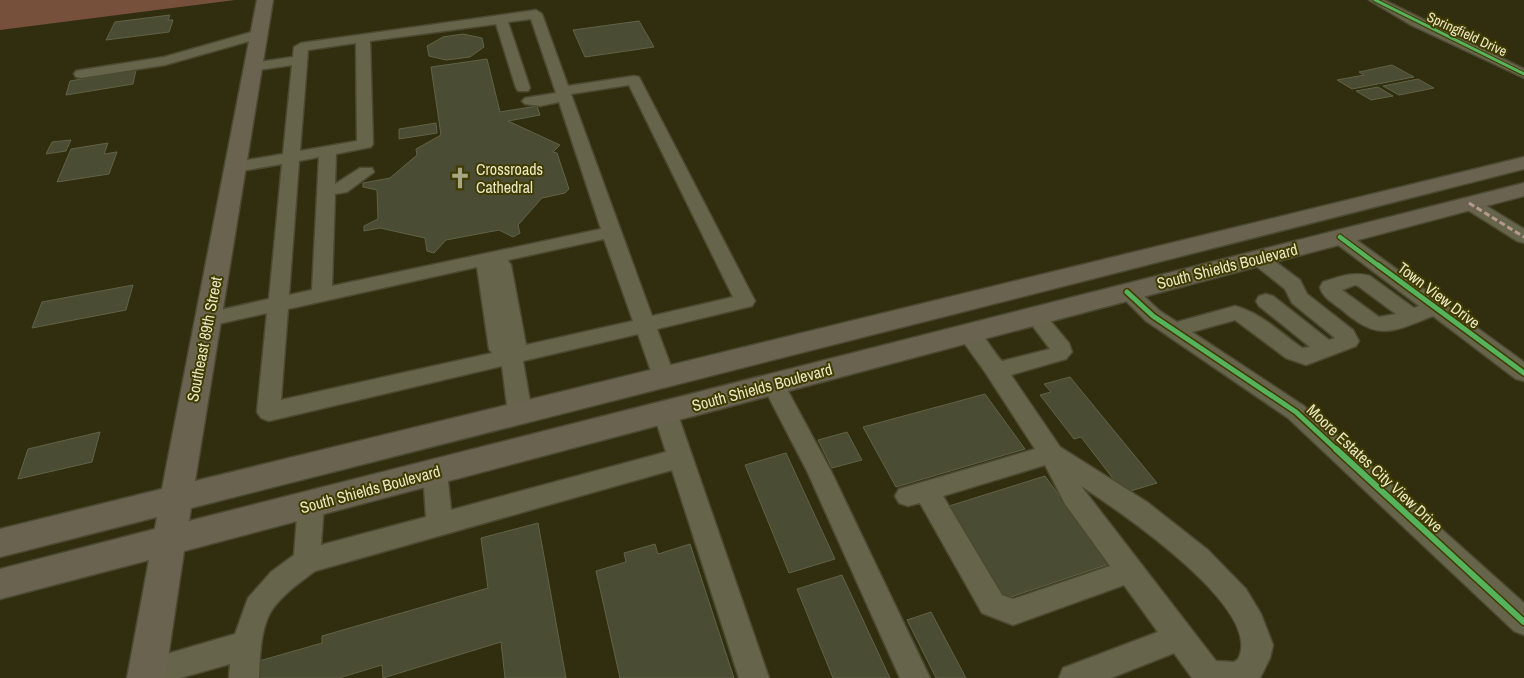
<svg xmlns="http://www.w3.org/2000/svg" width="1524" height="678" font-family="'Archivo Narrow',sans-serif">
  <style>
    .green { fill: #76503b }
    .building { fill: #4a4c33; stroke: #606348 }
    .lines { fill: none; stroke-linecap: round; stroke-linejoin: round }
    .minor-casing { stroke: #4b4932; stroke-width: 3 }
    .major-casing { stroke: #4b4932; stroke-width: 3 }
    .minor { fill: #66644a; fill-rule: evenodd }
    .major { fill: #6a6350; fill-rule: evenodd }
    .quiet { stroke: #b69a8f; stroke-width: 3; stroke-dasharray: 6 3; stroke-linecap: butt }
    .cycleway-far3-casing { stroke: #403b00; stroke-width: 5 }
    .cycleway-far2-casing { stroke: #403b00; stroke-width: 7 }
    .cycleway-far1-casing { stroke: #403b00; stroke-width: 8 }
    .cycleway-casing { stroke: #403b00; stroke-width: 9 }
    .cycleway-far3 { stroke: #56b35d; stroke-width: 3 }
    .cycleway-far2 { stroke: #56b35d; stroke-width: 4.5 }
    .cycleway-far1 { stroke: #56b35d; stroke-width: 5 }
    .cycleway { stroke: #56b35d; stroke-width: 6 }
    .labels { text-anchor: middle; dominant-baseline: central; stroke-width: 4; stroke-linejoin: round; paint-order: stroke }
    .far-street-label { font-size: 14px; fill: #e9e7c4; stroke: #403b00 }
    .poi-label { font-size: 16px; fill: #e9e7c4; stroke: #403b00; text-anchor: start }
    .street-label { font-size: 16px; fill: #e9e7c4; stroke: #403b00 }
  </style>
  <rect width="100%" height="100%" fill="#312e0f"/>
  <path class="green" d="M0,0H235L0,30Z"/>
  <g class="building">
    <path d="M170,15L168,20H173L169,32L106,40L115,22Z"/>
    <path d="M639,21L654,47L585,57L573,30Z"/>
    <path d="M463,34L482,38L484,47L470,57L446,60L429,56L427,46L443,37Z"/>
    <path d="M487,59L500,112L537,106L540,115L508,121L560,145L553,152L557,153L569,189L565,193L542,198L518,225L520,233L513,237L499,230L446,240L434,253L427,251L425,238L380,228L364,231V226L378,219L377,190L363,187V183L390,178L417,155L416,149L441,135L431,67Z"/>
    <path d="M1392,65L1414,77L1352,89L1337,80L1364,75L1359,72Z"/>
    <path d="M136,70L133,84L66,95L70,81Z"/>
    <path d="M1418,79L1434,88L1399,95L1383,86Z"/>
    <path d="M1378,87L1393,96L1371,100L1356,91Z"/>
    <path d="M436,123L437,133L399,139V129Z"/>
    <path d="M71,140L66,151L46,154L52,142Z"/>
    <path d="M108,143L104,154L117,152L109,174L57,182L71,149Z"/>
    <path d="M133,285L126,310L32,328L42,302Z"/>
    <path d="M1070,377L1157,483L1124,493L1081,437L1074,439L1040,395L1051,392L1044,384Z"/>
    <path d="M985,394L1025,449L896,487L863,427Z"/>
    <path d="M100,432L92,462L18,479L28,449Z"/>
    <path d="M847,432L862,460L832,468L818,440Z"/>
    <path d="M786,453L835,559L789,573L745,465Z"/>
    <path d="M1045,476L1109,564L1005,599L949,506Z"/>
    <path d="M538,523L566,678H505L501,642L383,678L382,665L339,678H257L259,661L322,643V636L488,588L481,538Z"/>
    <path d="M655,544L658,554L690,544L734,678H620L596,571L626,562L624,553Z"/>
    <path d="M842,575L890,678H833L797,589Z"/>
    <path d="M931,612L966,678H936L907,620Z"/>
  </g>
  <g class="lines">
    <g class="minor-casing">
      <g id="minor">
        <path d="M1369,0H1384L1524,69V78L1411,25Z"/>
        <path d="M536,10L542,14L568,86L634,76L639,77L755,301L752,306L657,329L675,377L672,383L664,385L656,383L653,377L638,334L523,361L532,413L528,419L520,422L512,419L508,413L502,366L269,421L261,418L257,412L267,313L209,326L202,324L199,319L202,314L269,299L282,164L236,172L230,171L228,167L230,163L236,162L283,154L292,65L253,71L248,70L246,67L248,64L253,63L293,57L294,47L301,43ZM531,19L556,93L525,98L522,101L525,104L540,106L559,102L601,229L332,286L335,194L347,192L374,172L372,168H360L335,184L336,154L371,147L373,144L370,41L496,24L516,88L518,91H528L530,88L508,22ZM356,43L357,141L300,151L308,50ZM629,85L733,297L652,316L571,94ZM319,157L312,290L289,295L299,161ZM604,239L633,321L526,345L511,265L508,260ZM477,267L489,349L492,353L281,400L288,309Z"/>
        <path d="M259,30L266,34L264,37L165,65L81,78L76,77L74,74L76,71L81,70L164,57Z"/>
        <path d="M1469,198L1475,199L1524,229V243L1517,241L1463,207L1460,203L1463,199Z"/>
        <path d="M1340,231L1347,233L1524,362V381L1516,379L1433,316C1390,333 1378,341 1341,309C1333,303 1322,297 1320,287L1323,282C1339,277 1353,271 1370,276L1414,308L1419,306L1333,241L1331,237L1333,233ZM1355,285L1358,286L1396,314L1379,317L1342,290Z"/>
        <path d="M1258,252L1265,254L1300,280L1307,294L1353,330L1359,341L1356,346L1306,365L1286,358L1235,320L1192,332L1304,406L1524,603V635L1514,631L1288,418L1146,321L1117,292L1120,287L1127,285L1134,287L1160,311L1177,322L1235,306C1261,313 1280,332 1302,348L1310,347L1259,306L1256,301L1259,296L1266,294L1273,296L1329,340L1335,338L1292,303L1285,289L1251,262L1248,258L1251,254Z"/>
        <path d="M1035,309L1042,311L1069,343L1072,352L1066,359L1011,375L1060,447L1147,502L1208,550L1246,589L1261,614L1273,645L1270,658L1260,678H1192L1174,653L1111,678H1059L1063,668L1158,632L1124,585L1013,625L982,613L920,503L908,506L899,503L895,496L899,489L1035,449L985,372L957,333L961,328C981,322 990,349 1002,361L1050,349L1025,316L1028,311ZM1045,465L1065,504L1110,566L1013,599L1002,595L943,496ZM1081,486C1116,509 1266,609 1238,659L1234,662L1216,661Z"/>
        <path d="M773,376L781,378L831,471L930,678H900L807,471L762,384L765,378Z"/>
        <path d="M665,403L673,406L677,412L769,678H739L672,470L315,571C299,583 280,596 270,613C260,632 260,657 259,678H229L230,664L180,678H134L132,673L136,663L235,634L248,598L271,572L294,555L298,504L302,496L311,493L320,496L324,504L321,545L426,517L423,472L426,465L435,462L444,465L447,472L451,510L666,452L653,412L657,406Z"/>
      </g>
    </g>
    <g class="major-casing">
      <path id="major" d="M257,0H273L195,481L1524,157V169L191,508L189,521L1524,183V196L184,551L165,678H127L149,560L0,599V569L155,529L157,517L0,557V529L162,489Z"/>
    </g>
    <use href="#minor" class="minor"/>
    <use href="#major" class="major"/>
    <path class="quiet" d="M1469,203L1524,237"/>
    <g class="cycleway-far3-casing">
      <path id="cycleway-far3" d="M1375,0L1524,74"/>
    </g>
    <g class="cycleway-far2-casing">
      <path id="cycleway-far2" d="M1340,237L1379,266"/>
    </g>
    <g class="cycleway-far1-casing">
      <g id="cycleway-far1">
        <path d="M1378,265L1524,373"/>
        <path d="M1127,292L1153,316L1296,412L1337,450"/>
      </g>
    </g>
    <g class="cycleway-casing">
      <path id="cycleway" d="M1336,449L1524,622"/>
    </g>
    <use href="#cycleway-far3" class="cycleway-far3"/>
    <use href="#cycleway-far2" class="cycleway-far2"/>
    <use href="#cycleway-far1" class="cycleway-far1"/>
    <use href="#cycleway" class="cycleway"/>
  </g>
  <defs>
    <g id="church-bare" transform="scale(1.725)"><path d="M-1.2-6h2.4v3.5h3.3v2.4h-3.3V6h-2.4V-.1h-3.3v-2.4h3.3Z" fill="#a9a685" stroke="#403b00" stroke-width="2.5" paint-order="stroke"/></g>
  </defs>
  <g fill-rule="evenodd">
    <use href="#church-bare" x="460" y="178"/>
  </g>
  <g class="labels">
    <g class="far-street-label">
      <text transform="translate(1467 34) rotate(25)">Springfield Drive</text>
    </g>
    <g class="poi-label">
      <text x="476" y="169">Crossroads<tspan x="476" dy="18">Cathedral</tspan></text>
    </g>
    <g class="street-label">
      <text transform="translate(1227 266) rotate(-14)">South Shields Boulevard</text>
      <text transform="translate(1439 295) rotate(37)">Town View Drive</text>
      <text transform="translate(204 339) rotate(-79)">Southeast 89th Street</text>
      <text transform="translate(762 387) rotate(-15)">South Shields Boulevard</text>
      <text transform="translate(1375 468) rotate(43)">Moore Estates City View Drive</text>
      <text transform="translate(370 489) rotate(-15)">South Shields Boulevard</text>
    </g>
  </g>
</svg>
